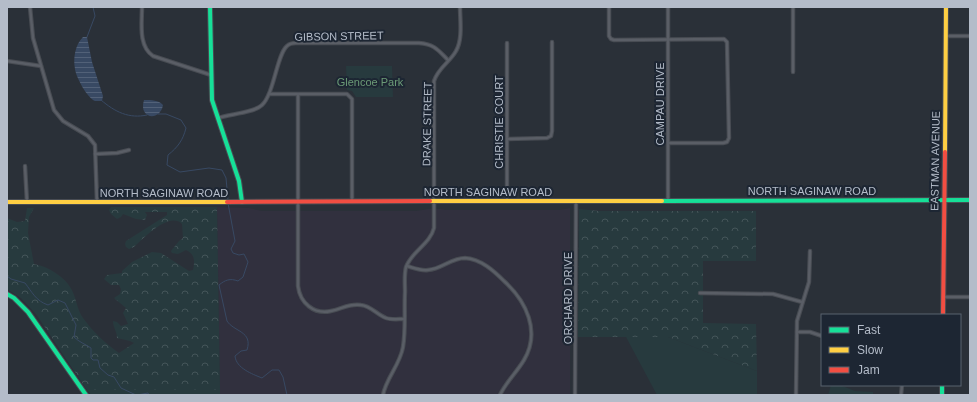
<svg xmlns="http://www.w3.org/2000/svg" width="977" height="402" font-family="Helvetica,sans-serif">
  <style>
    .medical { fill: #31303e }
    .green { fill: #273a3e }
    .forest { fill: url(#forest-crowns) }
    .water { fill: url(#water-rules) }
    .lines { fill: none; stroke-linecap: round; stroke-linejoin: round }
    .stream { stroke: #384963; stroke-width: 1 }
    .street-casing { stroke: #484c53; stroke-width: 4.5 }
    .fast-casing { stroke: #484c53; stroke-width: 6 }
    .slow-casing { stroke: #484c53; stroke-width: 6 }
    .jam-casing { stroke: #484c53; stroke-width: 6 }
    .street { stroke: #5a5e66; stroke-width: 2.5 }
    .fast { stroke: #16e098; stroke-width: 4 }
    .slow { stroke: #ffcf43; stroke-width: 4 }
    .jam { stroke: #f24e42; stroke-width: 4 }
    .labels { text-anchor: middle; dominant-baseline: central; stroke-width: 4; stroke-linejoin: round; paint-order: stroke }
    .street-label { font-size: 11px; fill: #b4bcc9; stroke: #1d2633 }
    .park-label { font-size: 11px; fill: #6b9a76; stroke: #1d2633 }
  </style>
  <defs>
    <pattern id="forest-crowns" width="20" height="18" patternUnits="userSpaceOnUse"><rect width="20" height="18" fill="#273a3e"/><path d="M2 6a3 3 0 1 1 6 0M12 15a3 3 0 1 1 6 0" fill="none" stroke="#445559"/></pattern>
    <pattern id="water-rules" width="6" height="5" patternUnits="userSpaceOnUse"><rect width="6" height="5" fill="#384963"/><path d="M0 2.5h6" fill="none" stroke="#526178"/></pattern>
  </defs>
  <rect width="100%" height="100%" fill="#2a3038"/>
  <path class="medical" d="M217,207L249,208L262,211H416L428,209H441L446,210H559L570,208V395H220Z"/>
  <g class="green">
    <path d="M346,66H392L393,97H356L352,91L347,90Z"/>
    <path d="M626,337H668L757,371V395H657Z"/>
    <path d="M831,385H840L855,391L873,392V395H828Z"/>
    <path d="M87,390H220V395H91Z"/>
  </g>
  <g class="forest">
    <path d="M111,207H217L220,390H87L36,314L21,298L7,289V218L17,222L25,221L27,208H34L29,217L28,233L34,264C50,267 69,279 74,295C77,303 78,311 83,318C93,332 105,343 119,353L134,343L130,341L117,338C117,331 113,328 113,321L117,322L121,326L128,324L123,313L126,308L114,298L120,294L121,289L119,285H111L104,279L107,275L122,273V271L132,262L152,252L161,253L189,271L193,270C195,261 195,254 186,250L178,254L172,253L171,251L179,241L183,238L182,224C169,211 143,239 134,247L129,249L126,247L125,244L126,241L167,215V212H145L147,215L145,220L136,219L123,214L121,217L117,219L111,214L109,210Z"/>
    <path d="M579,209L599,211H756V261H703V323L756,324L757,371L668,337H578Z"/>
  </g>
  <g class="water">
    <path d="M83,37H87L92,62L103,96L102,101C100,101 97,101 95,101C87,98 76,77 75,69C73,58 75,45 83,37Z"/>
    <path d="M144,100C152,100 158,100 163,105C160,122 138,119 144,100Z"/>
  </g>
  <g class="lines">
    <g class="stream">
      <path d="M87,37L95,16L93,7"/>
      <path d="M101,100C115,112 129,119 147,115"/>
      <path d="M158,114H166L181,120L186,128C183,140 178,147 168,155L167,165L180,172L209,168L222,170L226,178L228,200"/>
      <path d="M228,203L235,241L231,249L233,253L239,255L244,254L248,262L243,277L238,281C230,278 225,280 219,285L227,321C234,332 253,331 247,350L241,351L235,356C236,368 252,374 262,378L272,370H279L283,377L287,395"/>
      <path d="M7,255V258"/>
      <path d="M7,276L11,279L25,283C32,292 36,301 48,305L58,300L65,303L76,325L74,337C79,342 85,344 91,348V358L93,360H98L100,368L108,375L114,377L121,388L136,395"/>
      <path d="M137,395L148,393L149,395"/>
    </g>
    <g class="street-casing">
      <g id="street">
        <path d="M30,7L33,38L54,110L63,121L88,136L95,145L97,202"/>
        <path d="M142,7C142,23 138,46 153,56L211,75"/>
        <path d="M609,7V36L611,39L614,40L724,39L727,42L729,138L727,142L723,143H668"/>
        <path d="M668,7V200"/>
        <path d="M793,7V72"/>
        <path d="M945,36H970"/>
        <path d="M507,43V201"/>
        <path d="M7,61L41,66"/>
        <path d="M269,94H347L352,99V201"/>
        <path d="M298,95V286C300,303 314,315 331,311C342,309 349,303 361,305C371,306 376,314 386,318C391,320 398,319 404,319"/>
        <path d="M218,118C229,114 254,113 262,105C274,94 277,54 287,46C289,44 293,43 296,43H419C434,44 438,50 448,60"/>
        <path d="M507,139L547,138L551,136L552,131V42"/>
        <path d="M95,154L117,153L129,150"/>
        <path d="M25,166L27,202"/>
        <path d="M407,266C414,268 421,271 428,270C442,269 451,258 465,258C481,259 494,271 504,281C526,301 541,331 524,360C517,372 506,382 500,395"/>
        <path d="M700,293L773,294L802,302"/>
        <path d="M943,297H970"/>
        <path d="M797,332H810L822,336"/>
        <path d="M383,395C386,378 400,365 403,347C406,329 404,310 405,292C405,284 404,275 406,267C412,251 430,244 434,228V81C438,68 450,62 456,51C463,39 460,20 460,7"/>
        <path d="M575,395L576,201"/>
        <path d="M796,395L797,321L809,282L810,251"/>
        <path d="M901,395L902,385"/>
      </g>
    </g>
    <g class="fast-casing">
      <g id="fast">
        <path d="M210,7L212,100L239,181L242,202"/>
        <path d="M662,201L970,200"/>
        <path d="M7,294L14,298L28,312L86,395"/>
        <path d="M942,385V395"/>
      </g>
    </g>
    <g class="slow-casing">
      <g id="slow">
        <path d="M945,152L946,7"/>
        <path d="M430,201H662"/>
        <path d="M7,202H227"/>
      </g>
    </g>
    <g class="jam-casing">
      <g id="jam">
        <path d="M227,202L430,201"/>
        <path d="M943,315L945,152"/>
      </g>
    </g>
    <use href="#street" class="street"/>
    <use href="#fast" class="fast"/>
    <use href="#slow" class="slow"/>
    <use href="#jam" class="jam"/>
  </g>
  <g class="labels">
    <g class="street-label">
      <text transform="translate(339 36) rotate(-1)">GIBSON STREET</text>
      <text transform="translate(660 104) rotate(-90)">CAMPAU DRIVE</text>
      <text transform="translate(499 122) rotate(-90)">CHRISTIE COURT</text>
      <text transform="translate(427 124) rotate(-89)">DRAKE STREET</text>
      <text transform="translate(935 161) rotate(-89)">EASTMAN AVENUE</text>
      <text x="812" y="191">NORTH SAGINAW ROAD</text>
      <text x="488" y="192">NORTH SAGINAW ROAD</text>
      <text x="164" y="193">NORTH SAGINAW ROAD</text>
      <text transform="translate(568 298) rotate(-90)">ORCHARD DRIVE</text>
    </g>
    <g class="park-label">
      <text x="370" y="82">Glencoe Park</text>
    </g>
  </g>
  <rect width="977" height="402" fill="none" stroke="#b4bcc9" stroke-width="16"/>
  <rect x="821" y="314" width="140" height="72" fill="#1d2633" stroke="#59626f"/>
  <rect x="829" y="327" width="20" height="6" fill="#16e098" stroke="#59626f"/>
  <text x="857" y="334" font-size="12" fill="#b4bcc9">Fast</text>
  <rect x="829" y="347" width="20" height="6" fill="#ffcf43" stroke="#59626f"/>
  <text x="857" y="354" font-size="12" fill="#b4bcc9">Slow</text>
  <rect x="829" y="367" width="20" height="6" fill="#f24e42" stroke="#59626f"/>
  <text x="857" y="374" font-size="12" fill="#b4bcc9">Jam</text>
</svg>
